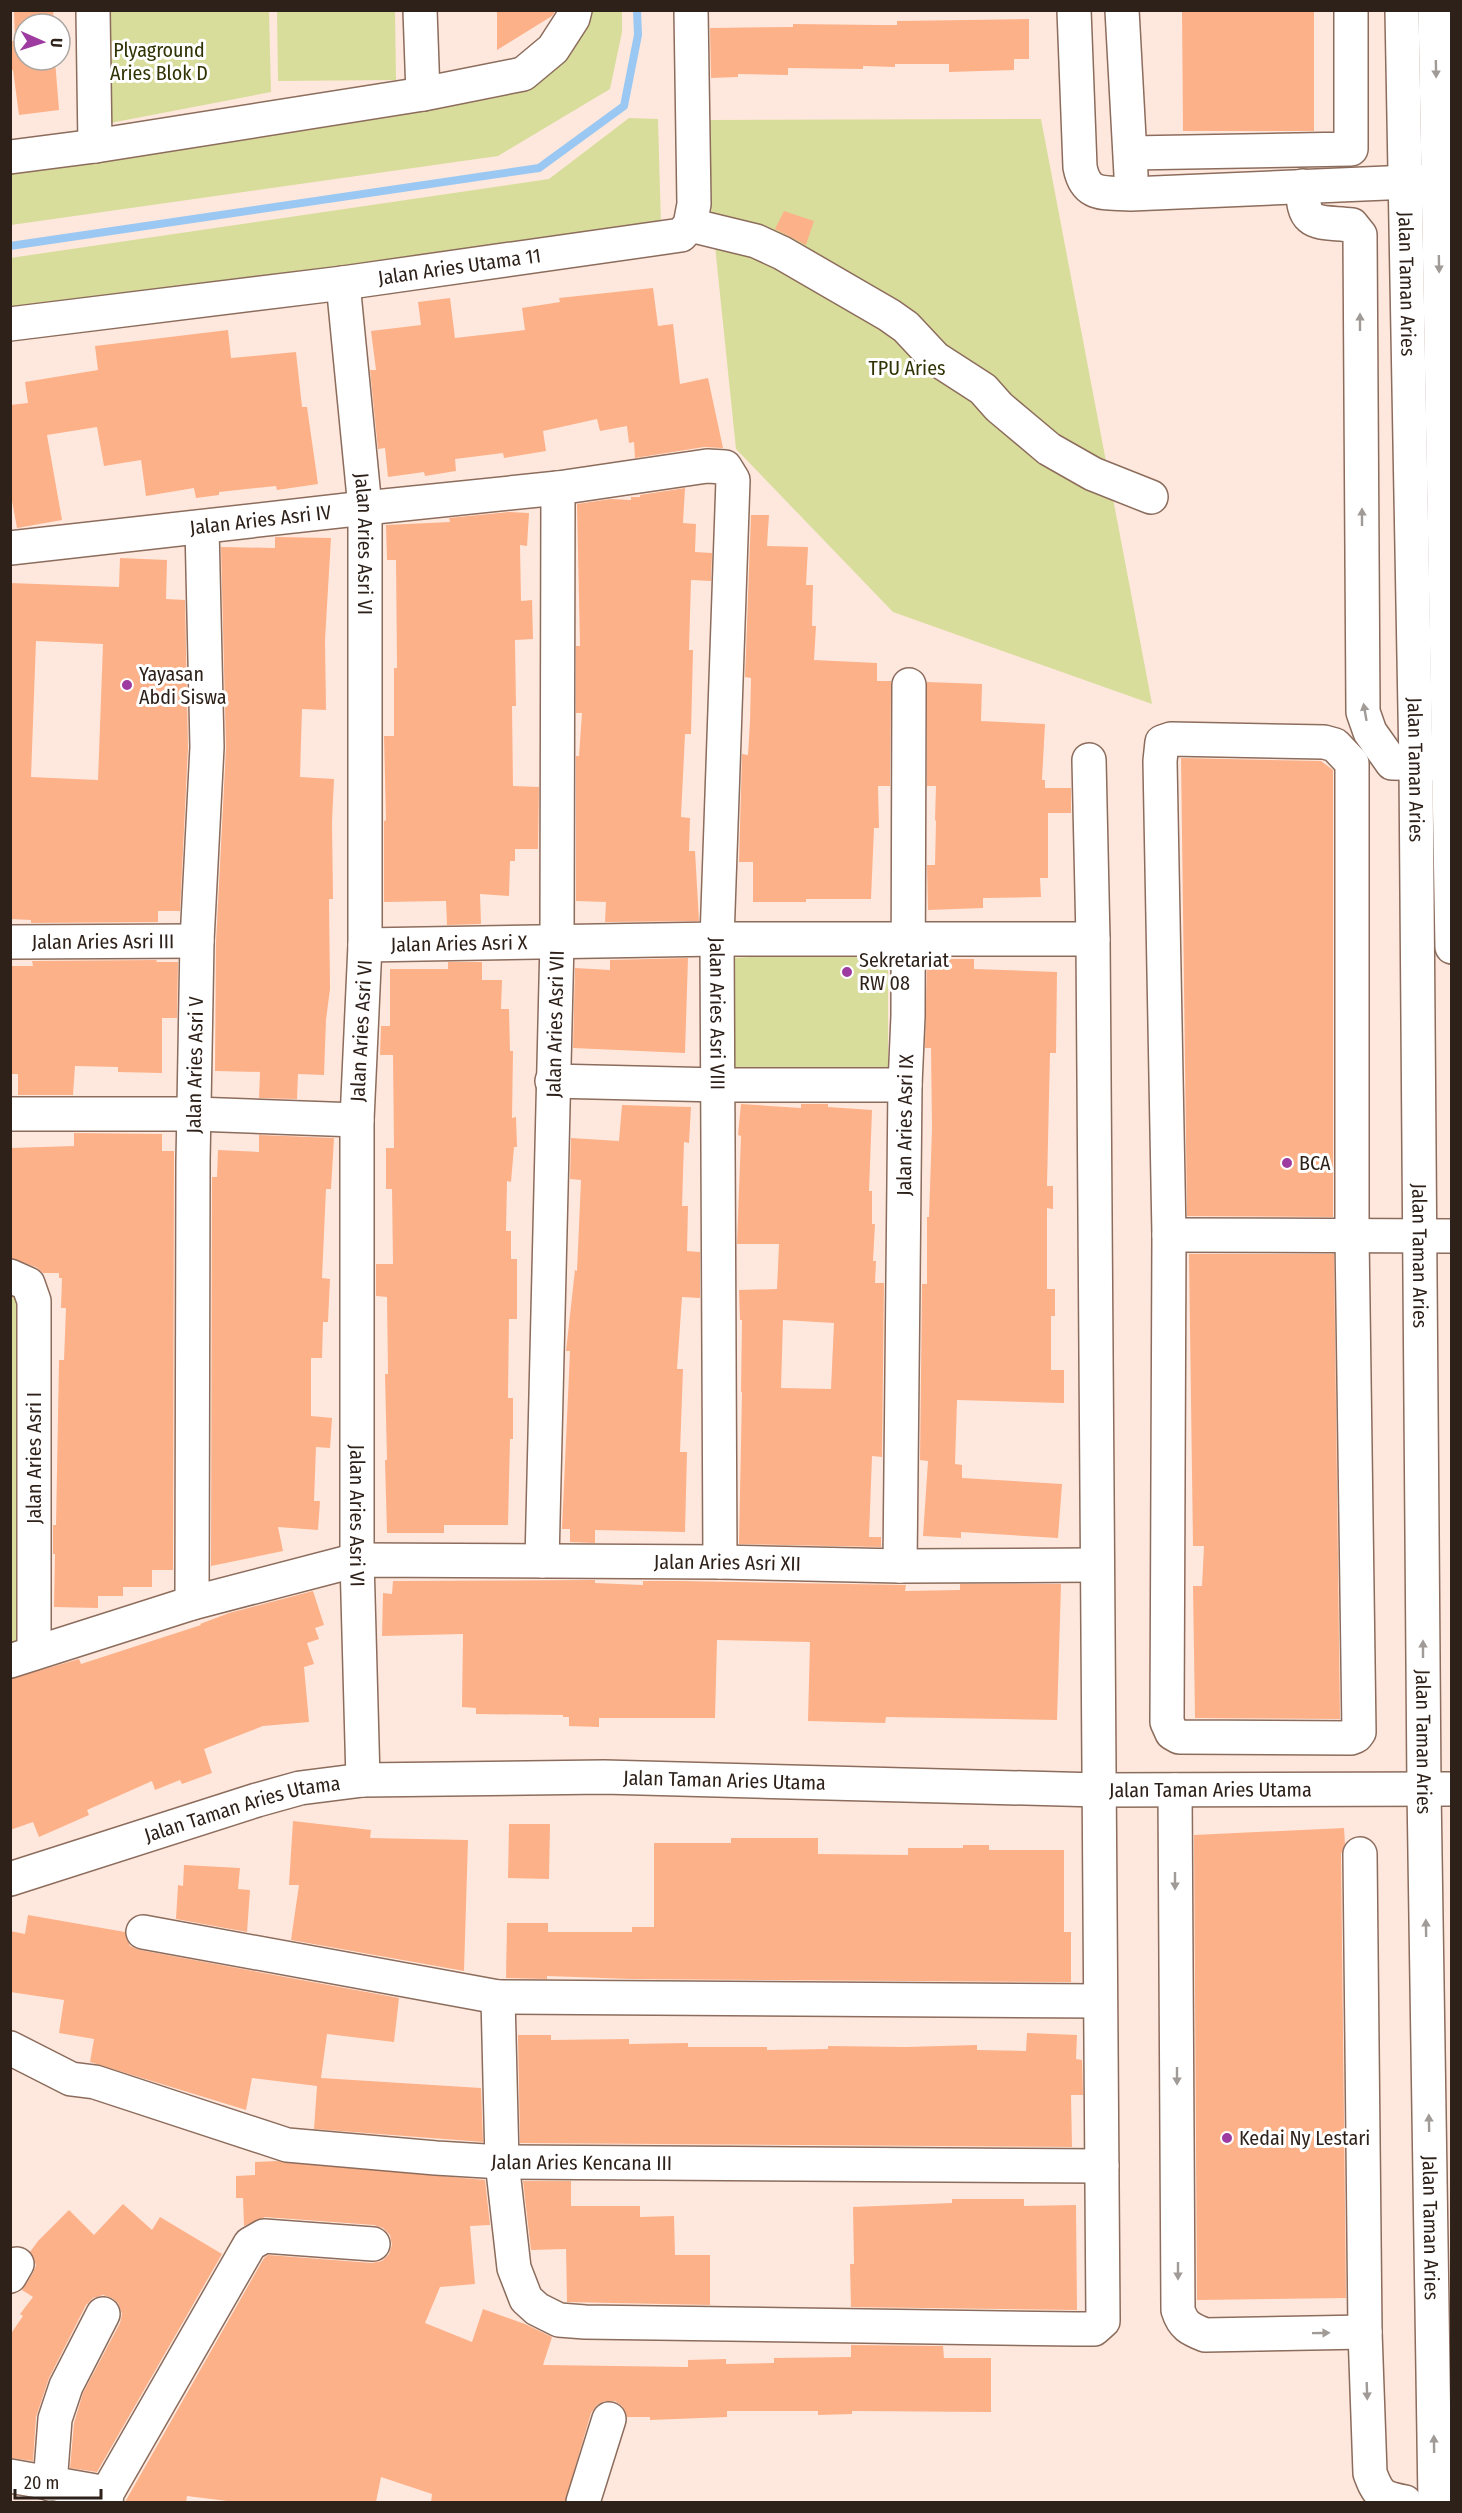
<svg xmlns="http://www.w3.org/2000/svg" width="1462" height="2513" font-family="'Fira Sans Condensed',sans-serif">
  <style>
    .green { fill: #d8dd9b }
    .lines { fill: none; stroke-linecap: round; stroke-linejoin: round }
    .stream { stroke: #9ac8f3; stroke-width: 8 }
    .building { fill: #fdb189; fill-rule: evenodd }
    .minor-casing { stroke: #8c6c5c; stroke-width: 36 }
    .major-casing { stroke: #8c6c5c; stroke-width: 36 }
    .minor { stroke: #fff; stroke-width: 33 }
    .major { stroke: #fff; stroke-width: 33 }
    .oneway { fill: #a19b98 }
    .poi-dot { fill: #9d3ba1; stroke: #fff; stroke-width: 2 }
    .labels { text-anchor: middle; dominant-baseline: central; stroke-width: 6; stroke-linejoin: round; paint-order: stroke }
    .park-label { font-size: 20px; fill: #313304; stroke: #fff }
    .street-label { font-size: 20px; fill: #2e211a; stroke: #fff }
    .poi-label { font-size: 20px; fill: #2e211a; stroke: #fff; text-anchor: start }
  </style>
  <rect width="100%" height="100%" fill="#fee8dd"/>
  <g class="green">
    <path d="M103,11H269L271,92L105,124Z"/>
    <path d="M277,11H395L396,80L278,81Z"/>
    <path d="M574,11H622V32L610,89L498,156L11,225L10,162L507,92Z"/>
    <path d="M629,118L658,119L661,226L11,312L10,258L549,179Z"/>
    <path d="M1041,119L1152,704L893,612L736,449L702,120Z"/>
    <path d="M888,950V1080L726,1077L731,958Z"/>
    <path d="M10,1297H23L27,1651L10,1657Z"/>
  </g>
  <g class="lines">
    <path class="stream" d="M10,246L539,168L624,106L638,35L637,10"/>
  </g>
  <g class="building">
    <path d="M14,10H53L54,24H24V60H55L59,110L19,115L13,70H10V41H15Z"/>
    <path d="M497,10H556L552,16L497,50Z"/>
    <path d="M1182,10H1314V131H1183Z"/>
    <path d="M1029,19V59H1014V70L949,72V64H895V67L863,66V69L788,68V75L738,74V77L711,78L710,28L793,27V24L881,25H897V21Z"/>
    <path d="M784,211L814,221L806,245L775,229Z"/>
    <path d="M653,288L658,326L673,324L680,384L708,378L723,448L704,447L635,458L634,442L629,443L627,426L600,431L597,419L543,431L546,451L504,458L503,453L455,459L456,471L425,476L424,472L388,477L385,448L378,449L370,370H376L371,331L421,325L418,302L450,298L455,338L525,330L522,308L560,302L559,298Z"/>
    <path d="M228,330L231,358L296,352L302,407H307L318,484L277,490L276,486L219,492V495L196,498L194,488L146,496L141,460L104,466L97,427L47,435L62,520L17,528L10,490V405L28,403L25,382L98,370L95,346Z"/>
    <path d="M685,488L683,523L696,524L695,552L712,553L711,581L691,580L689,650H693L691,734H685L681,817L690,818L689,851H695L699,921L605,922L606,902L576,901V756H579L582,713H576V646H580L577,504L611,499L631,500V497H640V495Z"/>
    <path d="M509,512L529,513L527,546L520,545L521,601L532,600L533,639L515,640L516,706H512L513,786L539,787L538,849H515V861H510L509,896L480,894L481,924L447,925L446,901L384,902V821L386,820L384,736H394V668H397L396,560H387L386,525L450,522L449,518Z"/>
    <path d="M751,515H769L767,546L808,547L806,585H813L812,626H816L814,660L877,663V681H891L890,786H878L879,828H874L871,899H806V902H753V862H739L742,754L748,755L750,721L751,678L745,677Z"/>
    <path d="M275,537L331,538L325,640L326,710L302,709L300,777L334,779L332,822L333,899H329L330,989L326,1020L324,1075L298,1074L297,1099L259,1098L260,1072L215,1071L216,942L226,748L221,547L275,548Z"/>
    <path d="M120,558L167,560L166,599L185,600L188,747L180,911H158V922L31,923V920L10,919V583L119,587ZM36,641L103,644L98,780L31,777Z"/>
    <path d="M927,682L982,684L981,721L1045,724L1042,780H1045V788H1071V813H1048V878H1040L1041,897L983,898V908L928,910L927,865H935L936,821L935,820L936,786H927Z"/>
    <path d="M1181,758L1321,761L1333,770V1217L1187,1216Z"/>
    <path d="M688,958L685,1053L573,1048L575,968L610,970V960Z"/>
    <path d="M927,959H974V969L1057,972L1056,1053H1050L1047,1186H1053V1209L1047,1208V1289H1055V1316H1051V1370H1064V1403L957,1400L955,1464L962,1465V1478L1062,1484L1058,1538L961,1532V1538L923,1536L928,1461L920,1460L922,1284H927V1217H929L932,1129L931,1048H925Z"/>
    <path d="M157,960L156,962H178L177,1018H162V1073L118,1072V1067L75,1066L73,1095H18V1074H10V966H33L32,961Z"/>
    <path d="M448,962H482V980H502L501,1009H509L510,1051H513L512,1118L516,1117L517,1147H514L511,1182L507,1181L506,1231H511V1259H517V1319H509L508,1398H513V1439H510L508,1525H444V1533H387L385,1460H387L385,1374H388L387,1297L376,1296V1264H393L392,1189H386V1148H394L393,1055H380L381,1026H390V969H448Z"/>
    <path d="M741,1104L801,1108V1104H828V1107L872,1110L869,1191H872V1224H875L873,1261H876L875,1283H884L882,1457L872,1456L869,1537H881V1547L739,1544L742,1392H741L742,1320H740L739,1290L777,1289L779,1244H737L741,1136L738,1135ZM783,1320L834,1323L831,1389L781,1388Z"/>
    <path d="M622,1105L691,1107L689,1143L684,1142L682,1206H688L687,1251L700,1252V1298L682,1297L677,1369H683L680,1452H687L685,1532L595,1530V1543L570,1542V1529H562L570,1351H566L575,1270L577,1271L581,1180L570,1179L571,1138L619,1141Z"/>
    <path d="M74,1133L162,1134V1151H174L173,1570H152V1587H123V1596H98V1608L54,1607L55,1554H53V1525H56L59,1360H64L66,1308H61L62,1278H59V1273H43L36,1267L10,1258V1148L74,1146Z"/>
    <path d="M259,1135L334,1138L331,1189H326L322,1278L330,1279L328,1322H323L322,1358H311V1416L332,1418L330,1448L316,1447L314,1501H320L318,1530L278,1527L283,1551L211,1566L212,1177H217L218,1150L259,1152Z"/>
    <path d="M1189,1254H1334L1340,1719L1195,1718L1193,1586H1202L1204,1546H1193Z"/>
    <path d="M595,1580V1583L643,1585V1581H679L906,1585L905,1591L960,1590V1584H1061L1057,1720L886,1717L885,1723L808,1721L810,1642L717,1640L715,1718H599V1727L569,1726V1717H563V1715L476,1714V1708L462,1707L463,1634L382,1636L383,1593L392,1594L393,1581Z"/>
    <path d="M313,1591L324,1625L315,1628L319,1639L307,1643L314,1664L304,1667L309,1722L263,1726L204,1749L212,1773L182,1784L180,1780L155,1790L152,1781L87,1810L89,1815L39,1837L33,1822L10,1830V1679L79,1659L81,1664L201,1625L200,1624L229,1613Z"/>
    <path d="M293,1821L371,1830L370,1838L468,1840L464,1971L291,1940L299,1885H289Z"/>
    <path d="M509,1824H550L549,1879L508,1878Z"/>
    <path d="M1344,1828L1345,1844L1341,1854L1346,2298L1197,2300L1194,1835Z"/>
    <path d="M731,1838H818V1854L908,1855V1848H963V1845H989V1850H1064V1932H1071V1982L631,1979L547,1976V1979L506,1978L507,1923H548V1932H632V1927H654V1843H731Z"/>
    <path d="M184,1865L240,1868L238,1889L250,1890L247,1932L176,1919L178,1885L183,1886Z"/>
    <path d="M28,1915L125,1932L130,1946L140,1950L399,1998L394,2042L327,2034L321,2078L481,2088L483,2142L314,2129L317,2086L252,2078L246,2110L90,2062L94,2039L59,2033L64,2000L10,1992V1931L25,1934Z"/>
    <path d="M1027,2033L1077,2035L1076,2059L1082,2060L1083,2095H1071L1072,2147L520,2143L518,2035H551V2040L629,2039V2044L688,2043V2047H767V2050L828,2049V2046L906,2047L977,2045V2050L1026,2051Z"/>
    <path d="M277,2161L485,2180L490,2225L470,2226L475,2284L440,2287L425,2323L472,2342L483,2309L525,2324L552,2337L543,2365L688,2367V2360L726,2359V2364L774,2363V2358L851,2357V2345L943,2346L944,2358H991V2412L852,2411V2414L818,2415V2411H727V2417L650,2420V2417H627L622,2406L615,2401H605L597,2405L591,2413L565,2502H431L432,2494L381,2477L376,2502H235L187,2496L186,2502H125L264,2258L268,2255L372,2263L382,2261L389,2254L392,2245L390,2235L383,2228L374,2225L265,2217L244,2226L243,2198H236V2176L255,2175V2162Z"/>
    <path d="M523,2181H571V2206H640V2217L674,2216L675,2255H710V2305L567,2302L566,2249L531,2250Z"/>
    <path d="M952,2199H1024V2206L1076,2205L1077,2310L851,2307L850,2264H854L853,2207L952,2203Z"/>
    <path d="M123,2204L152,2230L160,2217L222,2254L97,2472L70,2468L74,2423L83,2393L120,2323L122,2314L118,2303L112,2298L103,2295L93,2298L86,2305L49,2378L36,2417L33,2461L10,2458V2335L23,2316L20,2314L33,2297L22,2290L33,2273L36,2265L30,2252L38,2241L69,2210L94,2235Z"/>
  </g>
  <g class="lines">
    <g class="minor-casing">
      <g id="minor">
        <path d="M93,10L95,146"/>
        <path d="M420,10L423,94"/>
        <path d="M1074,10L1080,167C1086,198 1105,192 1131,194L1433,181"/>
        <path d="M1122,10L1131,175"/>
        <path d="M1131,153L1351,149V10"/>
        <path d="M10,157L95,146L423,94L523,74L553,49L573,18L575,10"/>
        <path d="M1303,186C1302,228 1317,221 1352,225L1360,235L1363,712L1370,732L1392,763L1445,764"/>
        <path d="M690,225L756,241L782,253L889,315L906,327L935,358L983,389L999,407L1049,449L1093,474L1151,497"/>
        <path id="s1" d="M343,283L365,508V945L357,1120V1560L363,1780"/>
        <path id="s2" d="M10,324L343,283L681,235L690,225L694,204L691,10"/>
        <path id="s3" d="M10,548L365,508L558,488L707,466L725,467L733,480L717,939L720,1562"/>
        <path d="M1171,739L1324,742L1335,745L1352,763V1236L1359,1732L1356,1736L1351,1738L1179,1737L1172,1733L1167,1722L1169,1235L1160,761L1162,742Z"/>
        <path id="s4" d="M10,942L197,941"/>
        <path id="s5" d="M365,945L717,939H1093"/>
        <path d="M552,1081L719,1085H905"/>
        <path d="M10,1114H195L357,1120"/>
        <path d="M1169,1235L1452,1236"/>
        <path d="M10,1276L28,1284L34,1301V1653"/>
        <path id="s6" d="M542,1561L557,941L558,488"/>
        <path id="s7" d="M900,1566L905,1085L908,1016L909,685"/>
        <path id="s8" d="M192,1603L193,1162L197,941L207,747L202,527"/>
        <path id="s9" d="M10,1661L192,1603L357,1560L720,1562L900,1566L1096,1565"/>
        <path d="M1175,1790L1178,2310C1183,2326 1190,2329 1205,2335L1365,2332"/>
        <path d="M1360,1854L1365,2332L1370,2473C1378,2495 1382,2498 1405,2502"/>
        <path id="s10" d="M10,1879L257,1800L300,1788L363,1780L604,1777L1098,1790L1452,1789"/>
        <path d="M143,1932L498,1997L1100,2001"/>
        <path d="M498,1997L502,2162L514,2268L526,2299L537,2309L559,2320L585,2322L1076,2329H1094L1103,2321L1093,939L1089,760"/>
        <path id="s11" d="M10,2048L71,2079L95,2082L287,2145L436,2158L502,2162L1102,2166"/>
        <path d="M10,2276L17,2264"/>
        <path d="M10,2476L107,2493"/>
        <path d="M50,2484L55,2419L66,2386L103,2314"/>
        <path d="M106,2502L107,2493L250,2244L264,2236L373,2244"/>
        <path d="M583,2502L609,2419"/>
      </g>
    </g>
    <g class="major-casing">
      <g id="major">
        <path id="s12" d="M1402,10L1416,765L1424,1789L1435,2502"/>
        <path d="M1435,10L1452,947"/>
      </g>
    </g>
    <use href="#minor" class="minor"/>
    <use href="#major" class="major"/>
  </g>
  <defs><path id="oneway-solid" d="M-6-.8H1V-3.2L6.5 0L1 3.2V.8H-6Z" transform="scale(1.5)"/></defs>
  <g class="oneway">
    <use href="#oneway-solid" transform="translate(1436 69) rotate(89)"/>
    <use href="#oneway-solid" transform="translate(1439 264) rotate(89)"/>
    <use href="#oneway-solid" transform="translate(1360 322) rotate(-90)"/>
    <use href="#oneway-solid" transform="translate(1362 517) rotate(-90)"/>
    <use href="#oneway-solid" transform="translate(1365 712) rotate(-100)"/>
    <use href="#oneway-solid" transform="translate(1423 1649) rotate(-90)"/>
    <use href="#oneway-solid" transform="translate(1175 1881) rotate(90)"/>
    <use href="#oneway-solid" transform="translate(1426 1928) rotate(-91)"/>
    <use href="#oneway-solid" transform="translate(1177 2076) rotate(90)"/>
    <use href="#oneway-solid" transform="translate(1429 2123) rotate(-91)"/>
    <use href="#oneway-solid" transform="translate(1178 2271) rotate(90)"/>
    <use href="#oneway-solid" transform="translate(1321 2333) rotate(-1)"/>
    <use href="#oneway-solid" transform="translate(1367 2391) rotate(88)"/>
    <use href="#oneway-solid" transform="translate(1434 2444) rotate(-91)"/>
  </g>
  <g class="poi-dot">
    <circle cx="127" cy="685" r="6"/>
    <circle cx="847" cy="972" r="6"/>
    <circle cx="1287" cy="1163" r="6"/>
    <circle cx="1227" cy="2138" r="6"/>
  </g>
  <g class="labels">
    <g class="park-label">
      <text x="159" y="50">Plyaground<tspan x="159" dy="23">Aries Blok D</tspan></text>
      <text x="907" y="368">TPU Aries</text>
    </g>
    <g class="street-label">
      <text stroke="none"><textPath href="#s2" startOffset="453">Jalan Aries Utama 11</textPath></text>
      <text stroke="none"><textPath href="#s12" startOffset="274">Jalan Taman Aries</textPath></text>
      <text stroke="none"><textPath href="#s3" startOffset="252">Jalan Aries Asri IV</textPath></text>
      <text stroke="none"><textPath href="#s1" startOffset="262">Jalan Aries Asri VI</textPath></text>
      <text stroke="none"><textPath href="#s12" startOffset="760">Jalan Taman Aries</textPath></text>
      <text stroke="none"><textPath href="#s4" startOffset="93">Jalan Aries Asri III</textPath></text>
      <text stroke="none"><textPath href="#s5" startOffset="94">Jalan Aries Asri X</textPath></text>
      <text stroke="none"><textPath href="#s3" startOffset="1269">Jalan Aries Asri VIII</textPath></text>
      <text stroke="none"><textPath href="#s6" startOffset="537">Jalan Aries Asri VII</textPath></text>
      <text transform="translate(361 1031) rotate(-87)">Jalan Aries Asri VI</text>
      <text stroke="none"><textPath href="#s8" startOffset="538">Jalan Aries Asri V</textPath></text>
      <text stroke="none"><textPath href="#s7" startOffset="441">Jalan Aries Asri IX</textPath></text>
      <text stroke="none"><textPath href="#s12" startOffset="1246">Jalan Taman Aries</textPath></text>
      <text transform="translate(34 1458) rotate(-90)">Jalan Aries Asri I</text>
      <text stroke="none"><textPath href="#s1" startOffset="1234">Jalan Aries Asri VI</textPath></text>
      <text stroke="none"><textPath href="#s9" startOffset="732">Jalan Aries Asri XII</textPath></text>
      <text stroke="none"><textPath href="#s12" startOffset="1732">Jalan Taman Aries</textPath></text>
      <text stroke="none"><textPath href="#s10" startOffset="729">Jalan Taman Aries Utama</textPath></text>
      <text stroke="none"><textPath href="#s10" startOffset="1215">Jalan Taman Aries Utama</textPath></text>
      <text stroke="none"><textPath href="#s10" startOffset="243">Jalan Taman Aries Utama</textPath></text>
      <text stroke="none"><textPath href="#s11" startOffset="590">Jalan Aries Kencana III</textPath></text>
      <text stroke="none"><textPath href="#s12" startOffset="2218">Jalan Taman Aries</textPath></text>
    </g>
    <g class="poi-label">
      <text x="139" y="674">Yayasan<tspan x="139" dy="23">Abdi Siswa</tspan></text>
      <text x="859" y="960">Sekretariat<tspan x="859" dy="23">RW 08</tspan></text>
      <text x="1299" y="1163">BCA</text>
      <text x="1239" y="2138">Kedai Ny Lestari</text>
    </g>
  </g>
  <rect width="1462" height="2513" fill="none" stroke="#2e211a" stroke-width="24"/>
  <g transform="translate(42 42) rotate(93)"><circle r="28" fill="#ffffff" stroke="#aba6a3" stroke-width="1.5"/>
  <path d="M0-4.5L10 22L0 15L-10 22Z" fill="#9d3ba1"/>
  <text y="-9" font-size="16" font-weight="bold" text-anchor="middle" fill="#2e211a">U</text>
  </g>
  <path d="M15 2489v9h86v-9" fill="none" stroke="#2e211a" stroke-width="3"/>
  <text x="24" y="2489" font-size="18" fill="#2e211a" stroke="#ffffff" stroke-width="4.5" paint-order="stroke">20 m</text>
</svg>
